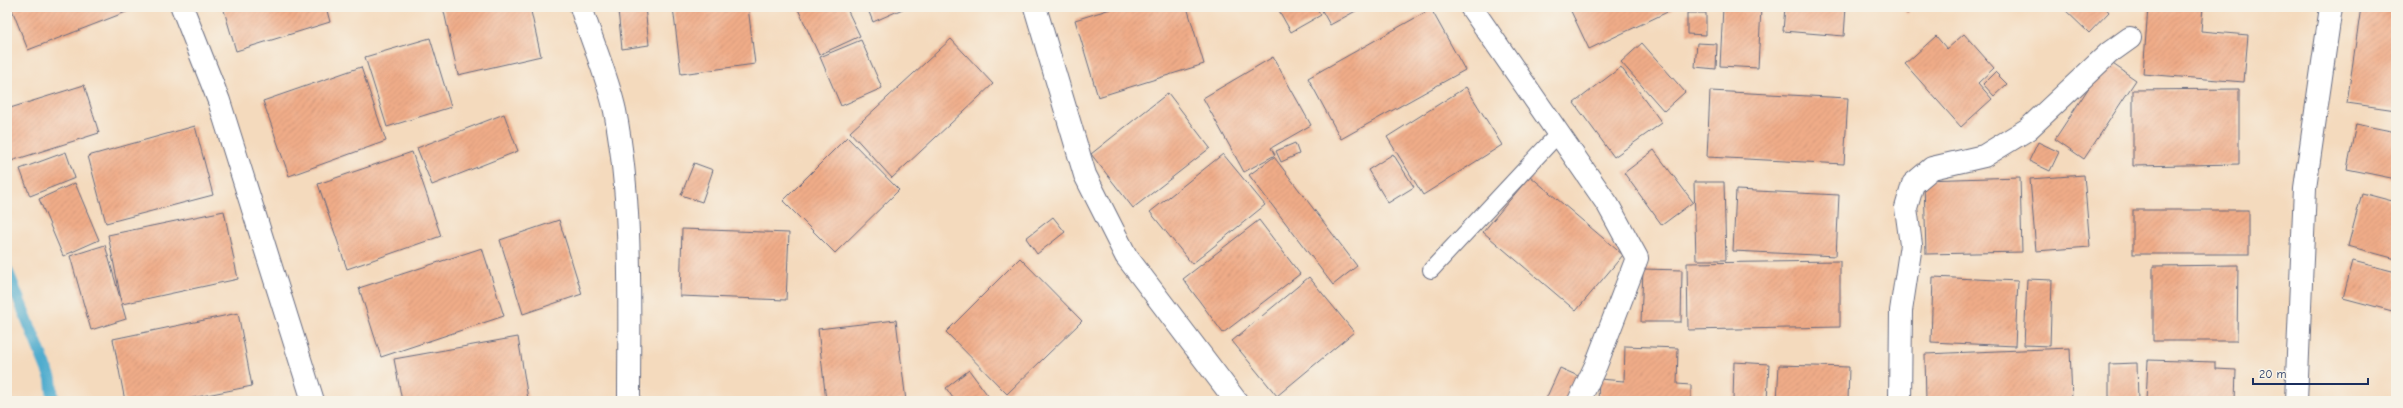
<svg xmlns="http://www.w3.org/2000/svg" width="2403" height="408" font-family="'Comic Neue',sans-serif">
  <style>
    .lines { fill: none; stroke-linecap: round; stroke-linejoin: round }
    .stream { stroke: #50acce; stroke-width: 12 }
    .building { fill: url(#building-hatch) }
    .lane-casing { stroke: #676b7f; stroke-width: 18 }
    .street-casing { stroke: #676b7f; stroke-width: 24 }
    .secondary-casing { stroke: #676b7f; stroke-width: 24 }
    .lane { stroke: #fff; stroke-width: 16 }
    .street { stroke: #fff; stroke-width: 22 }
    .secondary { stroke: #fff; stroke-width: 22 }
  </style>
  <defs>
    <pattern id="building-hatch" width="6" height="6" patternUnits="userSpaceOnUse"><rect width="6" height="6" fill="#f0ac88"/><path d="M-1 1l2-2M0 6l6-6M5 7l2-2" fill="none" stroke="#cd9478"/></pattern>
  </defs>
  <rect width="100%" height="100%" fill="#f7f3e8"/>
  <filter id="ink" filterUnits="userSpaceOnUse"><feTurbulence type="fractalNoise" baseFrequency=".025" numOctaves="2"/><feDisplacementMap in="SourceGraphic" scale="8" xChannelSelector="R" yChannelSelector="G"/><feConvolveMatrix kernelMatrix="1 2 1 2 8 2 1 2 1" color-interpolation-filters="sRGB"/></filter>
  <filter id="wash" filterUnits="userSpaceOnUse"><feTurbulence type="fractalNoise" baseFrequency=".012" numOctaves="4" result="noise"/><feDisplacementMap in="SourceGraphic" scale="16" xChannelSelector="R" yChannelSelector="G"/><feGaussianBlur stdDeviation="0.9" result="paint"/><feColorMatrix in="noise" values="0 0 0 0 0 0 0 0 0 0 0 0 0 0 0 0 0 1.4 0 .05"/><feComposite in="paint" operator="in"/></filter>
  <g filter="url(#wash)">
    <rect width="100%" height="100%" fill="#f4dabd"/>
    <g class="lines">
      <path class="stream" d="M7,270L51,379L53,401"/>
    </g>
    <g id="blocks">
      <g class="building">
        <path d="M11,7H139L28,50Z"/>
        <path d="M223,7H326L330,22L236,51Z"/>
        <path d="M443,7H530L541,56L458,75Z"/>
        <path d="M645,7L649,45L622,49L618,10Z"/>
        <path d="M673,7H748L755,64L681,74Z"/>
        <path d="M797,7H846L860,36L819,55Z"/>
        <path d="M867,7H907L873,22Z"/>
        <path d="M1117,7H1187L1204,64L1098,97L1075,20Z"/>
        <path d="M1277,7H1316L1321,15L1291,32Z"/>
        <path d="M1320,7H1363L1330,25Z"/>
        <path d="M1569,7H1678L1589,49Z"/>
        <path d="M1723,7H1761L1758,68L1720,66Z"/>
        <path d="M1785,7H1846L1844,36L1783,31Z"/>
        <path d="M1901,7H1915L1907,14Z"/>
        <path d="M2062,7H2105L2109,12L2089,33Z"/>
        <path d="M2148,7H2203L2201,31L2248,35L2244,82L2143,74Z"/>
        <path d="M2361,7H2396V110L2347,103Z"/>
        <path d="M1431,9L1465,70L1341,139L1308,78Z"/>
        <path d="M1687,13H1706V35L1687,34Z"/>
        <path d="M1964,34L1994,68L1978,83L1992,99L1961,127L1905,64L1936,36L1947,49Z"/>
        <path d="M430,38L451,107L387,127L365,57Z"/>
        <path d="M951,39L993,84L892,178L850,132Z"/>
        <path d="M861,40L882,88L841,106L820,57Z"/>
        <path d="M1642,43L1685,92L1664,111L1621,62Z"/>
        <path d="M1697,43L1717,44L1716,69L1695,67Z"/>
        <path d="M1273,57L1311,125L1271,148L1275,155L1244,172L1203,98Z"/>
        <path d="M2107,60L2136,80L2084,159L2055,139Z"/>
        <path d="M361,67L386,141L289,176L263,101Z"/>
        <path d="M1621,67L1662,123L1614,157L1574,103Z"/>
        <path d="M1995,72L2007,84L1994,96L1983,84Z"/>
        <path d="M84,85L99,133L11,161L7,149V109Z"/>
        <path d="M1466,87L1502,145L1423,195L1387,137Z"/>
        <path d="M2239,89V164L2133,166V90Z"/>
        <path d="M1710,91L1848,98L1844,164L1707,157Z"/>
        <path d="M1168,93L1210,148L1133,208L1091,154Z"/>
        <path d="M504,114L518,151L432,185L417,148Z"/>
        <path d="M2356,124L2396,132V179L2347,169Z"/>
        <path d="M195,126L213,195L106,223L88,156Z"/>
        <path d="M847,137L899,190L835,253L783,201Z"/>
        <path d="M2038,142L2059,152L2050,171L2029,161Z"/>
        <path d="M1295,143L1299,154L1281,162L1276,151Z"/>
        <path d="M1654,150L1693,202L1662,225L1624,173Z"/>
        <path d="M66,152L75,178L30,196L20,169Z"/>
        <path d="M412,152L441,236L347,269L318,184Z"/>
        <path d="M1223,154L1265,205L1192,264L1150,212Z"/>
        <path d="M1393,154L1414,187L1388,203L1368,170Z"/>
        <path d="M1274,157L1357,266L1333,285L1249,175Z"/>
        <path d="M694,163L713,170L702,202L681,195Z"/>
        <path d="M2084,175L2090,247L2036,251L2030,179Z"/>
        <path d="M1530,176L1623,255L1576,311L1483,232Z"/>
        <path d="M2020,177L2022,252L1926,254L1924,180Z"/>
        <path d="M1694,182H1724L1726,260H1696Z"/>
        <path d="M75,183L99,240L63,256L39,199Z"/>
        <path d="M1736,190L1839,195L1836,256L1733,251Z"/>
        <path d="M2362,193L2396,202V259L2348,246Z"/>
        <rect x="2133" y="210" width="116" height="44"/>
        <path d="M224,211L238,279L122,304L108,235Z"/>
        <path d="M1053,217L1065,232L1037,254L1026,238Z"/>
        <path d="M559,220L582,294L523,314L500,240Z"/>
        <path d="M1259,220L1300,274L1223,333L1183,279Z"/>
        <path d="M682,229L789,233L786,300L680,296Z"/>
        <path d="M105,245L126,319L91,330L70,256Z"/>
        <path d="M482,248L504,316L381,357L359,288Z"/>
        <path d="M1020,258L1082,321L1007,394L946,332Z"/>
        <path d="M1840,261V327L1688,330L1687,263Z"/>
        <path d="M2353,261L2396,272V312L2343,298Z"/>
        <path d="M2238,265L2237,341H2153V266Z"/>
        <path d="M1643,269L1682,270L1681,322H1641Z"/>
        <path d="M1309,277L1354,332L1277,396L1232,341Z"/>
        <path d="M1933,277L2018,281L2015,346L1931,342Z"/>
        <path d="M2027,279L2052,280L2050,346L2024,345Z"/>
        <path d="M238,313L252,386L177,401H125L113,339Z"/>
        <path d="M896,320L906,401H826L818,329Z"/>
        <path d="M518,337L528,399L402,401L394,359Z"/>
        <path d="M1625,346L1678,348L1677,384L1691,385V401H1598L1599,379L1624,381Z"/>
        <path d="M2070,348L2072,401H1926L1925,354Z"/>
        <path d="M2148,360L2215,362V369L2236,370L2235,401H2146Z"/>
        <path d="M1734,362L1769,364L1767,401H1733Z"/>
        <path d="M2137,363L2138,401H2109V364Z"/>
        <path d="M1779,365L1849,367L1848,401H1777Z"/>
        <path d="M1560,368L1585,379L1575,401H1545Z"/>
        <path d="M969,370L992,401H955L946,388Z"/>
      </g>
    </g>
  </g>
  <g filter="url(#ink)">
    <use href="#blocks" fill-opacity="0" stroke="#676b7f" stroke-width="1"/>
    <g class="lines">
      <g class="lane-casing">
        <path id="lane" d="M1431,270L1559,133"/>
      </g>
      <g class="street-casing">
        <g id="street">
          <path d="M182,7L219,101L313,401"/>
          <path d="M581,7C591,39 608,78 615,111C633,206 629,305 629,401"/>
          <path d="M1035,7L1085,175L1126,256L1236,401"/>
          <path d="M1471,7L1608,205L1637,258L1596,365L1579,401"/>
          <path d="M1900,401L1901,311L1911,245L1906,208L1913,184L1932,168L1984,156L2028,129L2109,53L2130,38"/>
        </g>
      </g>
      <g class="secondary-casing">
        <path id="secondary" d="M2296,401L2305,188L2331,7"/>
      </g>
      <use href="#lane" class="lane"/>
      <use href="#street" class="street"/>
      <use href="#secondary" class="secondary"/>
    </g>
  </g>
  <rect width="2403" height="408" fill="none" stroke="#f7f3e8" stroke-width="24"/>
  <path d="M2253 378v6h115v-6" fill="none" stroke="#1b2f5e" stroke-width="2"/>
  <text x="2259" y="378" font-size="12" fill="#1b2f5e" stroke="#f7f3e8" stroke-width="3" paint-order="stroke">20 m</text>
</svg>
